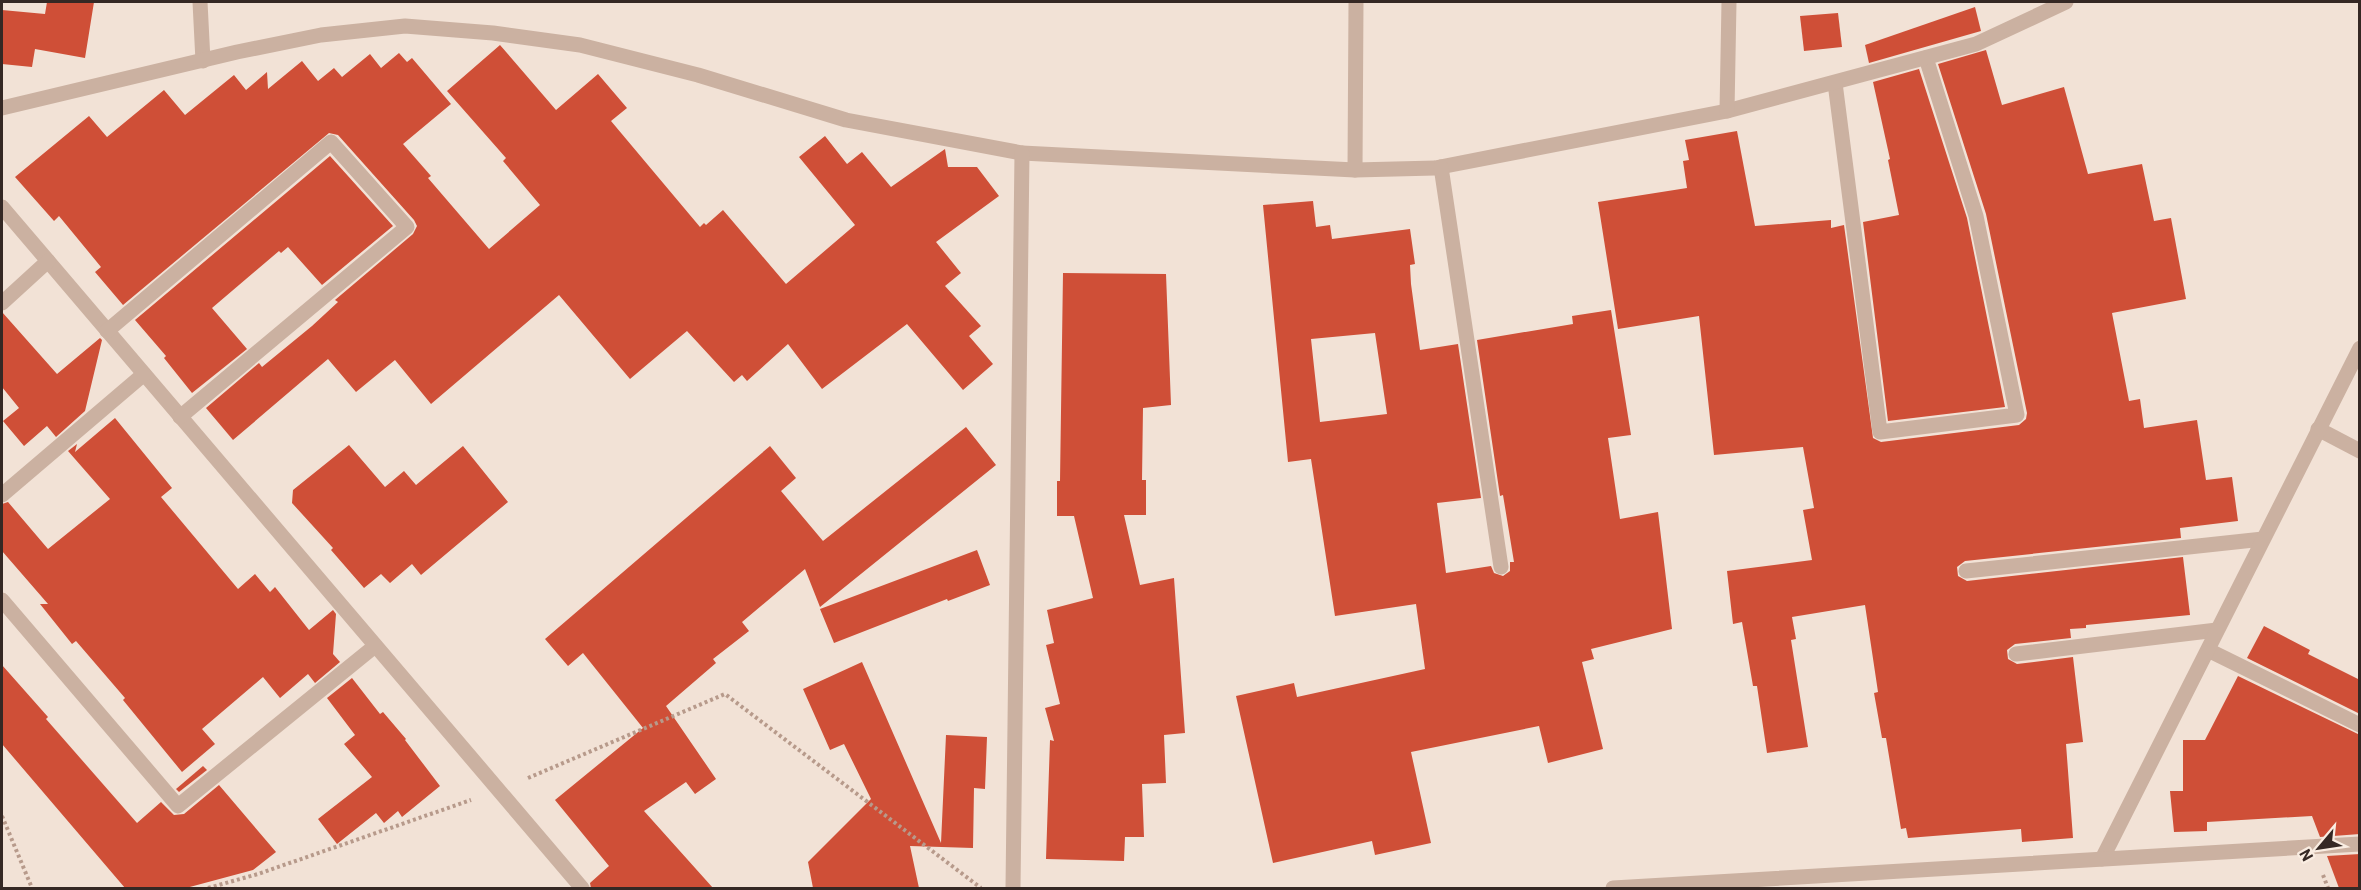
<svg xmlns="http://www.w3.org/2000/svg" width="2361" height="890" font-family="Barlow,sans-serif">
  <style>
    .building { fill: #cf4f37; fill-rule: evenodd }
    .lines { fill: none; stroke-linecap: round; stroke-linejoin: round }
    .path { stroke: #b79a8b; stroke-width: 4; stroke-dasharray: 3 3; stroke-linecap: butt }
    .minor { stroke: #cbb1a1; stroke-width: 15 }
  </style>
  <rect width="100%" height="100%" fill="#f2e2d6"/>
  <g class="building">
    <path d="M47,2H94L85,58L35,49L32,67L2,64V10L45,14Z"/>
    <path d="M1975,7L1981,31L1869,63L1865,45Z"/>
    <path d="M1838,13L1842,47L1804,51L1800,16Z"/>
    <path d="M500,45L556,110L598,74L627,108L611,121L700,227L704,223L706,225L723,210L786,284L855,225L799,157L825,136L847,164L862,152L891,187L945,149L948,167H977L999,196L936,242L961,273L945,286L981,326L969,336L993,364L963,390L907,324L822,389L788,344L747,381L742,375L734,382L687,331L630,379L559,295L431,404L395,360L356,392L328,359L233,440L206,408L259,363L262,367L312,326L338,302L335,300L413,234L417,226L414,220L338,135L329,133L123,305L95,272L101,267L59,216L54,221L15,177L89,116L107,137L164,90L185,115L234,75L246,90L267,72L268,89L302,61L318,81L334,68L342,77L370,54L381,68L399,53L407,62L412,58L451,104L403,144L431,176L428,178L489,249L540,205L503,161L506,158L447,91Z"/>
    <path d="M1986,50L2002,105L2064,87L2088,174L2142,164L2154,221L2171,218L2186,299L2112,313L2129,401L2140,399L2144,428L2197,420L2206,480L2232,477L2238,521L2180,528L2181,538L1965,561L1957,567L1958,576L1967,581L2183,557L2190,615L2086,625V628L2070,629L2071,638L2015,644L2007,650L2008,659L2017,664L2073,657L2083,742L2066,744L2073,838L2022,842L2021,829L1908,838L1906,828L1901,829L1886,738H1882L1874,693L1878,692L1865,605L1792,617L1796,639L1791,640L1808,747L1767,753L1757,686H1753L1742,622L1733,624L1727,571L1812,560L1803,510L1814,508L1803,447L1714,455L1699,316L1618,329L1598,202L1687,188L1683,161L1689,160L1685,140L1737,131L1755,226L1831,220V228L1844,225L1873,438L1881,442L2019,425L2026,419L2027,413L1986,214L1938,64Z"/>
    <path d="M1919,69L1967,218L2005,407L1888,421L1863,222L1899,215L1888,160L1890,159L1873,82Z"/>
    <path d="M330,156L393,226L322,285L288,247L281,253L279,251L212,308L247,349L192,393L164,358L166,356L135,320Z"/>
    <path d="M1313,201L1316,227L1330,225L1332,239L1410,229L1415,264L1410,265L1411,284L1420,350L1458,344L1481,498L1437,503L1446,573L1491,566L1494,573L1503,576L1510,571V562H1514L1503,495L1500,496L1477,340L1573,324L1572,316L1611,310L1631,435L1608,438L1620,519L1658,512L1672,629L1591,649L1594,659L1582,662L1603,749L1548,763L1539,726L1411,752L1431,843L1375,855L1372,841L1273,863L1236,696L1294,683L1297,697L1425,669L1416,604L1335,616L1311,459L1288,462L1263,205ZM1375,333L1387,414L1320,422L1311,339Z"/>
    <path d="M1063,273L1166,274L1171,405L1143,408L1142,480H1146V515H1124L1140,585L1174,578L1185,733L1164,735L1166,783L1142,784L1144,837H1125L1124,861L1046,859L1050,740L1054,741L1045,708L1060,704L1046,645L1054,643L1047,610L1093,598L1074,516H1057V481H1060Z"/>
    <path d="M2,312L57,374L100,338L102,340L85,411L56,437L47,426L24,446L3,421L19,408L2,387Z"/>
    <path d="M115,418L172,488L161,497L238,589L255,574L270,592L275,587L309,630L333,610L336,614L333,654L340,662L315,683L308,674L280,698L263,677L202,729L215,744L182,772L123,700L125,698L76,641L72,644L40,604H48L2,551V504L8,502L48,549L110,499L68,451L77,444L75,452Z"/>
    <path d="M966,427L996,465L820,607L805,569L742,622L749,631L713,659L716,663L666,706L716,779L695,794L686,782L644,811L713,888H591L590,883L609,866L555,800L643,728L583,653L568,666L545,639L770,446L796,478L781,491L823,541Z"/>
    <path d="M349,445L385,487L404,471L416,485L463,446L508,502L421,575L412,564L390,583L381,574L364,588L331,550L333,548L292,503L293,490Z"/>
    <path d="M977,550L990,585L948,601L947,599L834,643L820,609Z"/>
    <path d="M2264,626L2310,650L2308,654L2360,680V714L2247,658Z"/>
    <path d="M862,662L941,843L946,735L987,737L985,789L974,788L973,848L910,846L919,888H813L808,862L871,799L844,744L830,750L803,689Z"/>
    <path d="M2,665L48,717L46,719L137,823L161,802L174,815L184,814L219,785L276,852L253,870L186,888H125L2,744Z"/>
    <path d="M2238,676L2360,735V834L2320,837L2312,816L2207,822V831L2174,832L2170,791H2183V740H2205Z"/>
    <path d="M352,678L380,714L383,712L406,739L405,740L440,786L402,817L398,811L384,823L376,813L337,844L318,819L372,777L344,744L355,735L327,698Z"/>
    <path d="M203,766L207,770L179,792L176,789Z"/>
    <path d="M2360,854V888H2339L2327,856Z"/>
  </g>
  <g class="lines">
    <g class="path">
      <path d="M528,778L725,694L981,888"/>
      <path d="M2,816L32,888"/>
      <path d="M2323,875L2328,888"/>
      <path d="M208,888L258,874L471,800"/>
    </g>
    <g class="minor">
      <path d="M200,2L203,61"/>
      <path d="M1835,83L1880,432L2017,415L1976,216L1926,58"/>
      <path d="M2,108L237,52L321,35L405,26L493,33L580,45L698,75L846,120L1022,153L1355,170L1435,168L1727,111L1976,44L2066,2"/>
      <path d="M1727,111L1729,2"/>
      <path d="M1441,167L1501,567"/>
      <path d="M1355,170L1356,2"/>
      <path d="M2,207L582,888"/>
      <path d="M2,303L48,261"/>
      <path d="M107,331L331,142L407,227L180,417"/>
      <path d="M2318,429L2360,451"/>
      <path d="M2,495L144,374"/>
      <path d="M1966,571L2263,539"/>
      <path d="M2,600L178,806L375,646"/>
      <path d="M2208,650L2360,725"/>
      <path d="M2016,654L2217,630"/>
      <path d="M2102,859L2360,348"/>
      <path d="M1013,888L1022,153"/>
      <path d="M1613,888L2360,844"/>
    </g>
  </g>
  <rect width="2361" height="890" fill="none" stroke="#352824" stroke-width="6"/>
  <g transform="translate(2319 848) rotate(241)" stroke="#faede2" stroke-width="4.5" paint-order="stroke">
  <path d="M0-4.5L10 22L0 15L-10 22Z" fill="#352824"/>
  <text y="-9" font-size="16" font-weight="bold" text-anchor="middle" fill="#352824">N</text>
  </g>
</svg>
